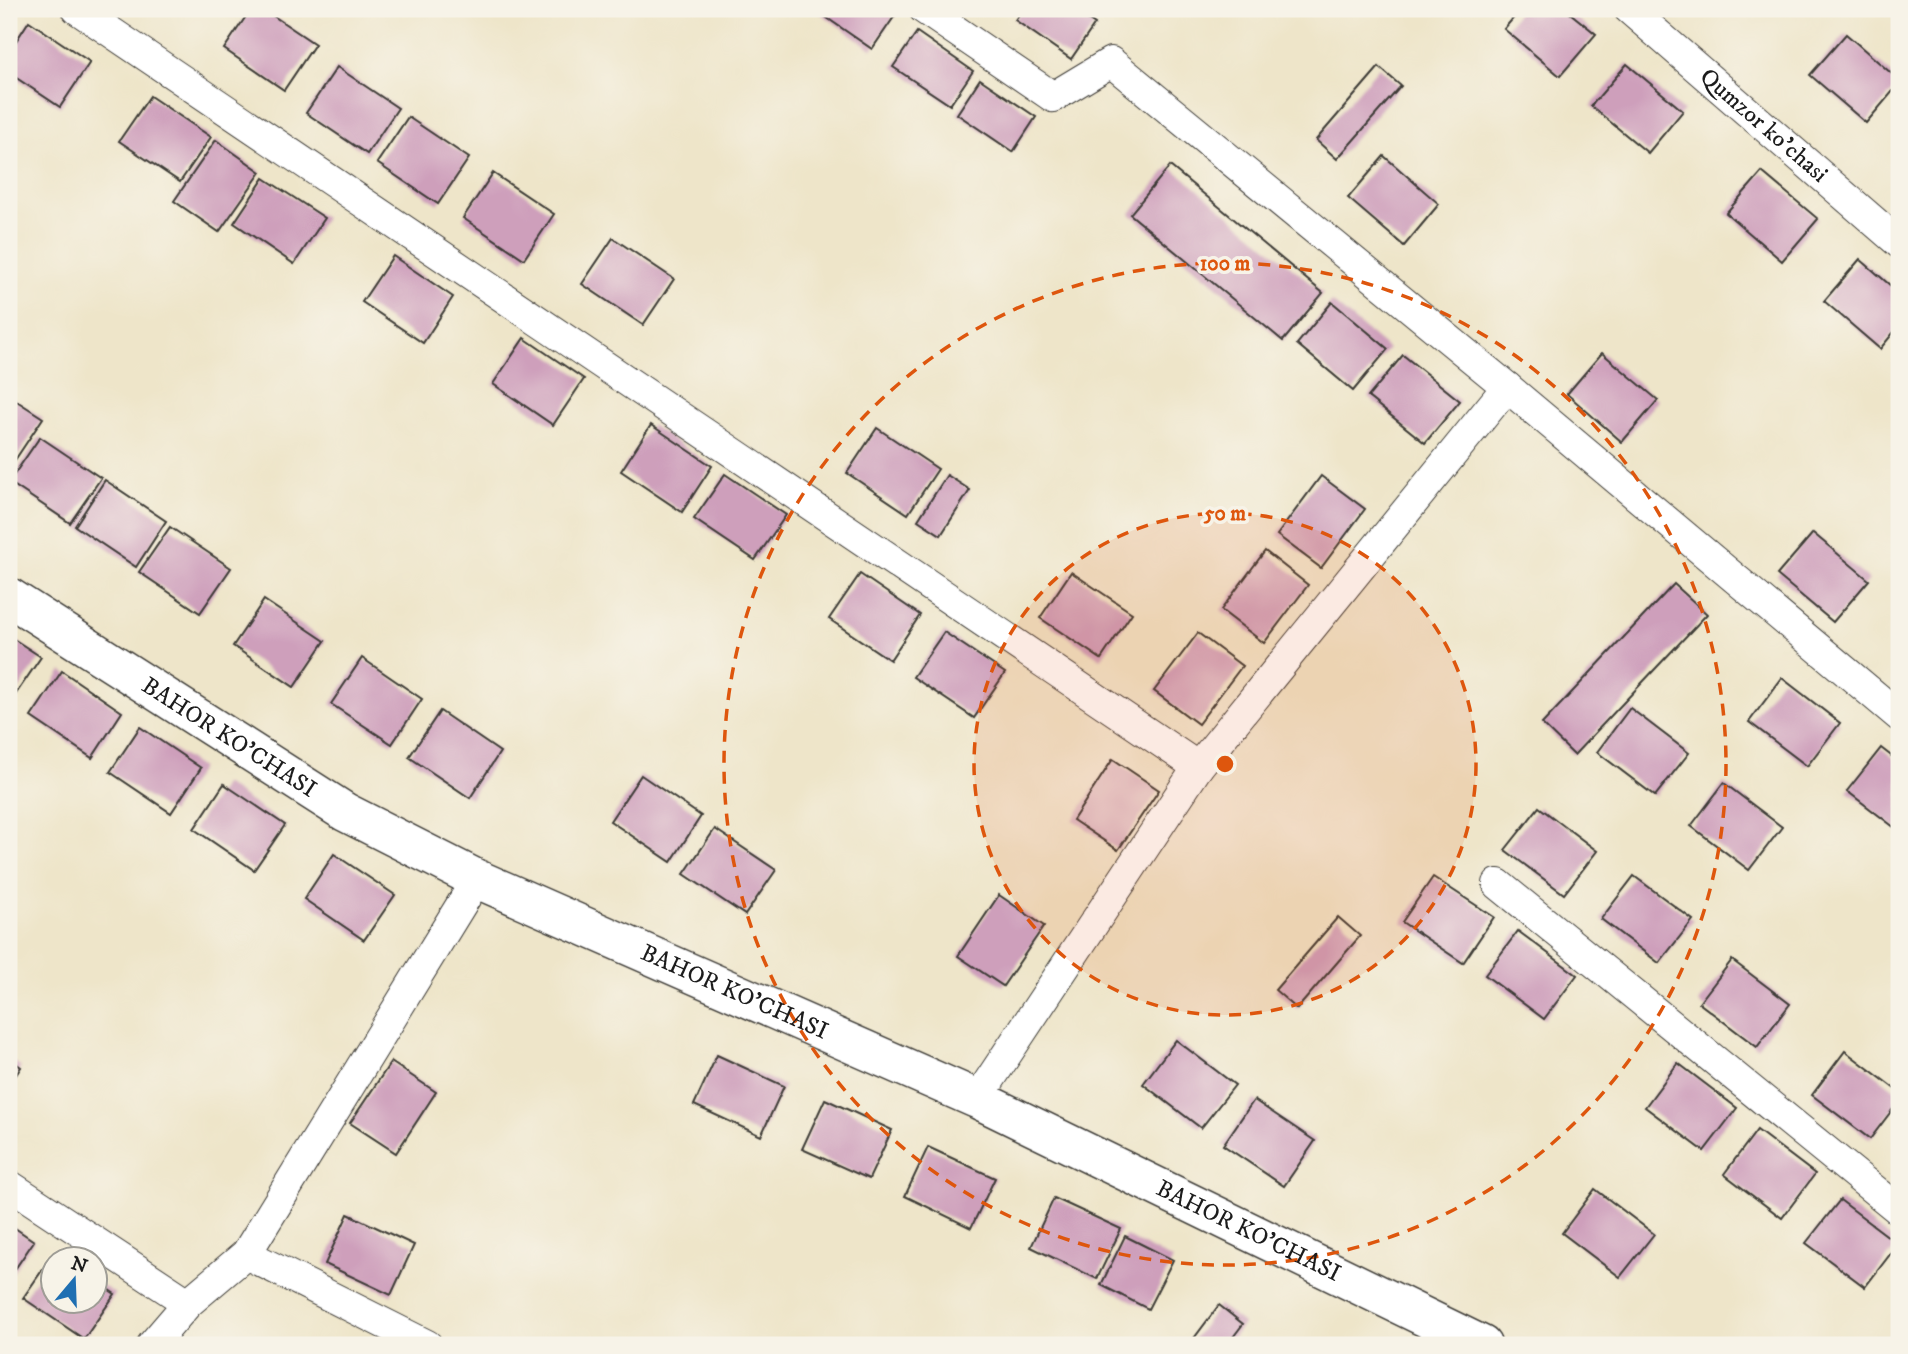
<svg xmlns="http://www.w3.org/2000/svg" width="1908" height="1354" font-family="'IM FELL DW Pica',serif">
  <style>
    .building { fill: #ce9fbb }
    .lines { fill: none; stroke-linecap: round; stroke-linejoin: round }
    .street-casing { stroke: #3c3a36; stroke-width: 32 }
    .secondary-casing { stroke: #3c3a36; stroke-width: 41 }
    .street { stroke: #fff; stroke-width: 30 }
    .secondary { stroke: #fff; stroke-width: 38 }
    .ring { fill: none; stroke: #de560d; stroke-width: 3.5; stroke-dasharray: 12 9 }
    .labels { text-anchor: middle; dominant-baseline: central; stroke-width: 7; stroke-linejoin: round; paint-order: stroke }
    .street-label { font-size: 24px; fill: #1c1c1c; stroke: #f7f3e8 }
    .centre { fill: #de560d; stroke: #f7f3e8; stroke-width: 3.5 }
    .ring-label { font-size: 21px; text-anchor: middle; font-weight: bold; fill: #de560d; stroke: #f7f3e8; stroke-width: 7; stroke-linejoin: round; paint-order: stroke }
  </style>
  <rect width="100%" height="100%" fill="#f7f3e8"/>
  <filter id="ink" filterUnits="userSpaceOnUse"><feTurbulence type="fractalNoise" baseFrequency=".0143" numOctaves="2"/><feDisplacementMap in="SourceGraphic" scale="14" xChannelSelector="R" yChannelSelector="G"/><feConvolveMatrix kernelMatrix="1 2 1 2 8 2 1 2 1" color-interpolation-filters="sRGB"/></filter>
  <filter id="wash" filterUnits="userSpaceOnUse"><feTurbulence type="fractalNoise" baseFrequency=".00686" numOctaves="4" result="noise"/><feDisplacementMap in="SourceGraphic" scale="28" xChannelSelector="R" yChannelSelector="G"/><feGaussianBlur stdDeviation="1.57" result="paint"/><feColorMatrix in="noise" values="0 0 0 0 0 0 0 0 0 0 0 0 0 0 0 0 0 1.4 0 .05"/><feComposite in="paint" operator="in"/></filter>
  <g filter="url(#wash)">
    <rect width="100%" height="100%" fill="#eee5c9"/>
    <g id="blocks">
      <g class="building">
        <path d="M251,9H263L315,44L284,90L224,49Z"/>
        <path d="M818,9H888L896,14L872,49L817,11Z"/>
        <path d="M1023,9H1073L1095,24L1071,59L1015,20Z"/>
        <path d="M1521,9H1565L1596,34L1560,76L1504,29Z"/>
        <path d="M29,21L90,62L60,107L9,73V52Z"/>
        <path d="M917,32L973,71L950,105L893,67Z"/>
        <path d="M1846,34L1899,80V84L1866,123L1810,75Z"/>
        <path d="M1627,64L1683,111L1648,153L1591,106Z"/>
        <path d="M337,67L398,108L367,154L306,113Z"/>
        <path d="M1379,67L1401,86L1337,159L1316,140Z"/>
        <path d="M980,79L1036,117L1013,152L957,114Z"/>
        <path d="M150,96L211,137L180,182L119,141Z"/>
        <path d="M408,117L469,158L438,204L377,163Z"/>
        <path d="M216,140L261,172L219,232L174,201Z"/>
        <path d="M1384,156L1439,204L1404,246L1348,198Z"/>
        <path d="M1170,166L1323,293L1283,341L1130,214Z"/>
        <path d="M1762,172L1818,219L1782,261L1726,213Z"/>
        <path d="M493,173L554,214L524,259L463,218Z"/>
        <path d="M264,178L325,218L294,264L234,223Z"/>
        <path d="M613,238L674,279L643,325L582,284Z"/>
        <path d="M393,256L453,297L423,343L362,302Z"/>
        <path d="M1860,259L1899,293V326L1880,349L1824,301Z"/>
        <path d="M1332,302L1388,349L1353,391L1297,344Z"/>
        <path d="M524,338L584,379L553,425L493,384Z"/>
        <path d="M1602,353L1658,400L1622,442L1567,394Z"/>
        <path d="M1403,355L1460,401L1425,443L1368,397Z"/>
        <path d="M9,396L43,418L9,469Z"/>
        <path d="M651,425L712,466L682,512L621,471Z"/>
        <path d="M877,428L938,469L908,514L847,473Z"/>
        <path d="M40,437L101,478L70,523L9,482Z"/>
        <path d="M725,474L786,515L755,560L694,519Z"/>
        <path d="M947,475L970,490L941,535L918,520Z"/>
        <path d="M1321,476L1365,509L1321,568L1277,535Z"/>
        <path d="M105,480L166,521L136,567L75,526Z"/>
        <path d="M170,527L231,568L200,613L139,572Z"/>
        <path d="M1813,533L1869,580L1833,622L1777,575Z"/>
        <path d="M1265,551L1308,585L1264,643L1221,610Z"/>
        <path d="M1071,572L1132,613L1101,659L1040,618Z"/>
        <path d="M860,574L920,615L890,660L829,619Z"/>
        <path d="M1674,584L1707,614L1574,755L1542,724Z"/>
        <path d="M264,600L325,641L294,687L233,646Z"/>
        <path d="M944,632L1005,673L974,718L913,677Z"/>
        <path d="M1198,633L1242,666L1198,724L1154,691Z"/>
        <path d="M9,636L41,657L9,704Z"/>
        <path d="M362,658L422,699L392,744L331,704Z"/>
        <path d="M62,671L122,712L92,758L31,717Z"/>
        <path d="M1782,678L1840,723L1807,766L1749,722Z"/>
        <path d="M1630,708L1689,753L1655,796L1597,752Z"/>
        <path d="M440,711L500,752L470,798L409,757Z"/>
        <path d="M140,727L201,768L171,813L110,772Z"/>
        <path d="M1881,748L1899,762V831L1847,791Z"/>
        <path d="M1113,759L1159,790L1118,850L1073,820Z"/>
        <path d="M641,775L701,816L671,862L610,821Z"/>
        <path d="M1724,783L1782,827L1749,870L1691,826Z"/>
        <path d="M224,784L285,825L254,870L194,829Z"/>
        <path d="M1539,807L1597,851L1564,894L1505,850Z"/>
        <path d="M715,829L776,870L745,915L684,874Z"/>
        <path d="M334,854L395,895L364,940L304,899Z"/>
        <path d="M1634,876L1693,920L1659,963L1601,919Z"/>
        <path d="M1433,877L1494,917L1463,963L1402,922Z"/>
        <path d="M999,895L1044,926L1003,986L958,956Z"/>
        <path d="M1338,917L1360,936L1297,1009L1275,990Z"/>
        <path d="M1518,931L1577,975L1544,1019L1485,975Z"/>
        <path d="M1732,960L1790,1004L1757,1047L1699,1003Z"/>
        <path d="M1176,1040L1235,1085L1201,1128L1143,1084Z"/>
        <path d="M1845,1051L1899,1092V1101L1870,1139L1812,1095Z"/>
        <path d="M717,1055L784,1086L761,1136L694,1105Z"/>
        <path d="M9,1058L21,1067L9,1086Z"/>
        <path d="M391,1062L436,1092L396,1153L350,1123Z"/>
        <path d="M1678,1063L1737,1108L1704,1151L1645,1107Z"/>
        <path d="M825,1099L892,1130L869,1179L802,1149Z"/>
        <path d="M1254,1100L1315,1141L1284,1186L1223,1145Z"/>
        <path d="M1757,1130L1815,1174L1782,1218L1724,1174Z"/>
        <path d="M928,1147L995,1178L971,1228L905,1196Z"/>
        <path d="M1595,1189L1654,1234L1620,1277L1562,1233Z"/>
        <path d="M1054,1198L1121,1229L1097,1279L1031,1247Z"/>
        <path d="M1840,1200L1898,1244L1865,1287L1806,1243Z"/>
        <path d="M348,1214L414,1245L391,1295L325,1264Z"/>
        <path d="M9,1224L34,1241L9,1278Z"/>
        <path d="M1125,1236L1173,1260L1148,1309L1101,1285Z"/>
        <path d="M54,1253L64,1260H52V1302H94V1280L115,1294L84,1339L23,1298Z"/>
        <path d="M1219,1305L1243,1324L1227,1345H1189Z"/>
      </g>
    </g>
  </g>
  <g filter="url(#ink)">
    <use href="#blocks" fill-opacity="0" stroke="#3c3a36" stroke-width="2"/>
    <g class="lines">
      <g class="street-casing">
        <g id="street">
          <path d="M77,9L1198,767"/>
          <path d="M924,9L1053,97L1111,62L1507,387L1899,716"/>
          <path id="s1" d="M1629,9L1899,243"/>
          <path d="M1498,884L1899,1210"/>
          <path d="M977,1099L1198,767L1507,387"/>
          <path d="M9,1185L188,1303"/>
          <path d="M246,1254L427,1345"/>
          <path d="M152,1345L188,1303L246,1254L477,879"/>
        </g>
      </g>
      <g class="secondary-casing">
        <g id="secondary">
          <path id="s2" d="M9,597L345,812L477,879L977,1099L1482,1345"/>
        </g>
      </g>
      <use href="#street" class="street"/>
      <use href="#secondary" class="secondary"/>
    </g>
  </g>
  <circle cx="1225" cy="764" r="251" fill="#de560d" fill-opacity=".12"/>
  <g class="ring">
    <circle cx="1225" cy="764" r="251"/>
    <circle cx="1225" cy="764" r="501"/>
  </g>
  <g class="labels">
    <g class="street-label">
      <text stroke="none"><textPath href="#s1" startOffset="178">Qumzor ko'chasi</textPath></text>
      <text stroke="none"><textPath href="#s2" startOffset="261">BAHOR KO'CHASI</textPath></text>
      <text stroke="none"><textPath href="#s2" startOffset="828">BAHOR KO'CHASI</textPath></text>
      <text stroke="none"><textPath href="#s2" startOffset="1395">BAHOR KO'CHASI</textPath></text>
    </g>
  </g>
  <circle cx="1225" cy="764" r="10" class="centre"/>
  <g class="ring-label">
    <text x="1225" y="270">100 m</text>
    <text x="1225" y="520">50 m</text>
  </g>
  <rect width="1908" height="1354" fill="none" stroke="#f7f3e8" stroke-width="35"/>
  <g transform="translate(74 1280) rotate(19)"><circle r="33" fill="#f7f3e8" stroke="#9f9d96" stroke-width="2"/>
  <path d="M0-5L12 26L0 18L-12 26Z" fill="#1f6fb2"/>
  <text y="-10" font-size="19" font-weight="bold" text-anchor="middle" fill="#1c1c1c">N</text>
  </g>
</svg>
